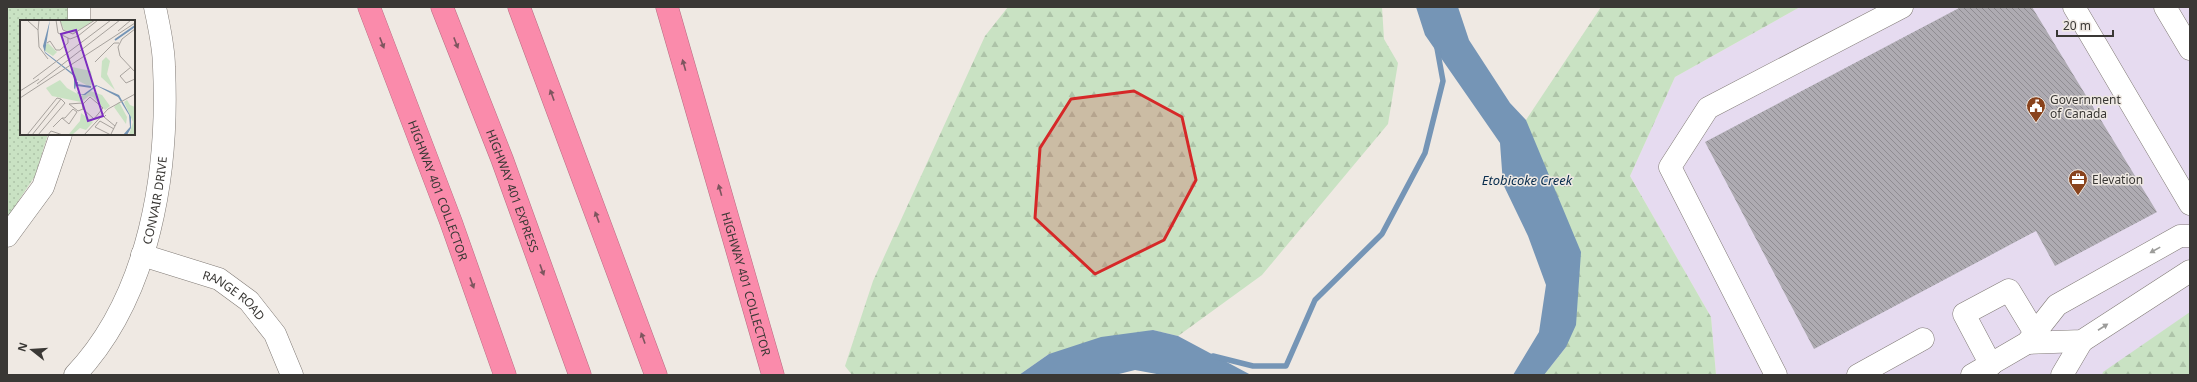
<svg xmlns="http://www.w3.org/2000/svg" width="2197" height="382" font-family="'Noto Sans',sans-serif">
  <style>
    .industrial { fill: #e6dbf0 }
    .grass { fill: url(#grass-dots) }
    .forest { fill: url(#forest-firs) }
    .water { fill: #7595b6 }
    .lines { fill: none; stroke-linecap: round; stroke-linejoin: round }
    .stream { stroke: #7595b6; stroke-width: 5.5 }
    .building { fill: url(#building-back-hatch) }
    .minor-casing { stroke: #817b76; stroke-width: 23 }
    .highway-casing { stroke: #b76e82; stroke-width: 23 }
    .minor { stroke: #fff; stroke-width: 22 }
    .highway { stroke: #fa8bab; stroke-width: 22 }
    .oneway { fill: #7d555e }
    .oneway2 { fill: #9c9c9a }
    .marked { fill: #d62828; fill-opacity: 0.2; stroke: #d62828; stroke-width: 3; stroke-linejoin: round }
    .labels { text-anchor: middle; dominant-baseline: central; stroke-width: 3; stroke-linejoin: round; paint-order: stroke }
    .poi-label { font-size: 12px; fill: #3a3835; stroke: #efe9e3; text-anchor: start }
    .street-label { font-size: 12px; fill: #3a3835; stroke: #efe9e3 }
    .water-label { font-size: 13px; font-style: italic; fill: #072c4d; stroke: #efe9e3 }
    .inset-river { fill: none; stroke: #7595b6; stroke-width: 2 }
    .inset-road { fill: none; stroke: #a7a29d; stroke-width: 1 }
    .view { fill: #7b2cbf; fill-opacity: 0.15; stroke: #7b2cbf; stroke-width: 2 }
    .inset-edge { fill: none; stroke: #3a3835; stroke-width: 2 }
  </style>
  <defs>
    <pattern id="grass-dots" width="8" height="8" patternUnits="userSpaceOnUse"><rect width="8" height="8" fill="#c9e2c3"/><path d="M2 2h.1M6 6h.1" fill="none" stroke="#adc3a8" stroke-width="1.8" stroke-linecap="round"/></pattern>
    <pattern id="forest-firs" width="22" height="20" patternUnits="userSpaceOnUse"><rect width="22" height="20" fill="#c9e2c3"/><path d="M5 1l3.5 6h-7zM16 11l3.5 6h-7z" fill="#adc3a8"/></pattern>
    <pattern id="building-back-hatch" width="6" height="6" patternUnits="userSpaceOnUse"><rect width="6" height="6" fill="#aeabb2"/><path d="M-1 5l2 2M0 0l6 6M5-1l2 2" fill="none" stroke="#8f8c92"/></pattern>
  </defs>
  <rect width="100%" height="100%" fill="#efe9e3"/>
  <path class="industrial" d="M1800,7H2190V375H1716L1711,317L1630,176L1675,77Z"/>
  <path class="grass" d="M7,7H68V21H21V134H48L35,176L7,218Z"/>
  <g class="forest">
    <path d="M1008,7H1382L1384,39L1398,63L1388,124L1262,275L1178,336L1153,330L1049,354L1019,375H852L845,366L873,281L985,36Z"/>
    <path d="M1601,7H1800L1675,77L1630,176L1711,317L1716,375H1544L1566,347L1526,120Z"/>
    <path d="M2190,312V375H2102L2103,372Z"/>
  </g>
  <g class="water">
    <path d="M1416,7H1458L1469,40L1510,103L1526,120L1581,252L1576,325L1566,347L1544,375H1513L1539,332L1546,285L1528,236L1503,184L1500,143L1425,35Z"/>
    <path d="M1153,330L1178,336L1251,375H1162L1135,370L1115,375H1019L1049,354L1101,337Z"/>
  </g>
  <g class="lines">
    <path class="stream" d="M1213,356L1253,366H1286L1315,300L1382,234L1425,153L1443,81L1437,48"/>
  </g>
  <path class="building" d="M1961,7H2032L2157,212L2055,266L2036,231L1814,349L1705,142Z"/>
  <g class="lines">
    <g class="minor-casing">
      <g id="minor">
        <path d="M79,7V21"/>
        <path d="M2074,7L2190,204"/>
        <path d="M2165,7L2190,49"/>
        <path d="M7,236L43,187L61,134"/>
        <path id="s1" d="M142,255L219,279L249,301L275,334L292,375"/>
        <path d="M2027,343L2082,341L2190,271"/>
        <path d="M1991,365L1964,314L2009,290L2035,333"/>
        <path id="s2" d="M75,375C150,296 169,171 164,67C164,47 159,27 155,7"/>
        <path d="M1776,375L1670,167L1708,108L1902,7"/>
        <path d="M1858,375L1923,339"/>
        <path d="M1972,375L2027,343L2057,305L2180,236H2190"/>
        <path d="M2062,375L2082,341"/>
      </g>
    </g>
    <g class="highway-casing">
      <g id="highway">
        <path id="s3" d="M369,7L451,222L505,375"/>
        <path id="s4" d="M442,7L502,159L580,375"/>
        <path d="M519,7L656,375"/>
        <path id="s5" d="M667,7L773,375"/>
      </g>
    </g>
    <use href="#minor" class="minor"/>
    <use href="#highway" class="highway"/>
  </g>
  <defs><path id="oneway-solid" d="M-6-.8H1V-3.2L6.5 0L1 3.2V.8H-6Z"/></defs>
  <g class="oneway">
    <use href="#oneway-solid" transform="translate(382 43) rotate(69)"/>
    <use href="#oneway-solid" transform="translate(456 43) rotate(69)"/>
    <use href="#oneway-solid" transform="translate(684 65) rotate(-106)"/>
    <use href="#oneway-solid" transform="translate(552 95) rotate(-110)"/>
    <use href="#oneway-solid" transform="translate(720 190) rotate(-106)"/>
    <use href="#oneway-solid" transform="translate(597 217) rotate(-110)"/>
    <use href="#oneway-solid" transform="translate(542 270) rotate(70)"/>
    <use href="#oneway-solid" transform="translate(472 283) rotate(70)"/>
    <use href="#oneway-solid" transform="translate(643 338) rotate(-110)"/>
  </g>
  <g class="oneway2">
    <use href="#oneway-solid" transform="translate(2155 250) rotate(151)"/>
    <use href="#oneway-solid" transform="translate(2103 327) rotate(-33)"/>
  </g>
  <path class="marked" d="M1134,91L1182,117L1196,180L1164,240L1095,274L1035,218L1040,148L1071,99Z"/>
  <defs>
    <g id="civic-pin" transform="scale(1)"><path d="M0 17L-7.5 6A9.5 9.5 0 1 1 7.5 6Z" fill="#89431d" stroke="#efe9e3"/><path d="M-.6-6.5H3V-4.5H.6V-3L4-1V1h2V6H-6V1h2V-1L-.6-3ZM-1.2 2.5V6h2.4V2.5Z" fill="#fff"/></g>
    <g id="office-pin" transform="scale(1)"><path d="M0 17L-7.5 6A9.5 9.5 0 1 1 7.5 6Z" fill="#89431d" stroke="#efe9e3"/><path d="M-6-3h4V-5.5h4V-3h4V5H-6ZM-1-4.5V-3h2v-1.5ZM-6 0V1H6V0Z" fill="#fff"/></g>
  </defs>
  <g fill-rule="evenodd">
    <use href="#civic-pin" x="2036" y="106"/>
    <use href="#office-pin" x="2078" y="179"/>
  </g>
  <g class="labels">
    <g class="poi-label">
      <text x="2050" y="99">Government<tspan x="2050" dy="14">of Canada</tspan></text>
      <text x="2092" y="179">Elevation</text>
    </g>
    <g class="street-label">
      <text stroke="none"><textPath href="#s4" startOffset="197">HIGHWAY 401 EXPRESS</textPath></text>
      <text stroke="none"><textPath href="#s3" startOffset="196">HIGHWAY 401 COLLECTOR</textPath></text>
      <text stroke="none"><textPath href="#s2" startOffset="195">CONVAIR DRIVE</textPath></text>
      <text stroke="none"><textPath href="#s5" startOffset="288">HIGHWAY 401 COLLECTOR</textPath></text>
      <text stroke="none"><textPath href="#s1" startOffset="102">RANGE ROAD</textPath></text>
    </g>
    <g class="water-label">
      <text x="1527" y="180">Etobicoke Creek</text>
    </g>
  </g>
  <g transform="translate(20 20)">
    <rect width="115" height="115" fill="#efe9e3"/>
    <path d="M40,0H74L55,13L44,10Z" fill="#c9e2c3"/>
    <path d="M28,23L37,32L33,36L25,31V26ZM86,37L90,41L87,54L95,70L81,57L82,41ZM52,47L71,51L73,64L68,66L57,60L51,52ZM40,60L47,68L61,76L70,71L82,75L90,86L85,90L73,77L69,76L61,82L32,76L26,68ZM107,80L110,85L115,87V115H109L113,102L104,82ZM99,82L107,97L106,104L94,87ZM61,93L73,102L66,110L60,108L53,114H49L60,101Z" fill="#c9e2c3"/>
    <path d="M30,0L25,32L55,55L57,60L55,70L59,74H64L76,65L99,75L111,97V108L107,115H103L110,107L109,95L98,77L77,66L65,75L58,74L54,68V56L25,33L23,26Z" fill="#7595b6"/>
    <path class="inset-river" d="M95,20L115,6M57,62V65L71,67"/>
    <path class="inset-road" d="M7,0L18,10L19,0M36,0L38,13L50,19L58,16L78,0M40,0L43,10L53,14L75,0M115,9L102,19L98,27L100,36L115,52M18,10L19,27L28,39M98,11L111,0M27,23L30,21L36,30H40L48,23V18M75,42L94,23H99M111,47L100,56L106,63L115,59M13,59L91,0M17,64L100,0M0,71L19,59M0,78L115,3M63,84L70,77L83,88L74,99M63,89L58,91L49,84L62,83L63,89L74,99M86,95L84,97L95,106M33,107L42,98L49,104L57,92L53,89L45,98H42M91,114L97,102M7,115L37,78L41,79L45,83L18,115M12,115L41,79M28,115L31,111L43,115M64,115L88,89L115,74M91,115L75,107L80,101L94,109"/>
    <path class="view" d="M56,10L83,96L68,101L41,14Z"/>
    <rect width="115" height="115" class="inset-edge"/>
  </g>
  <rect width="2197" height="382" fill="none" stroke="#3a3835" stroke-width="16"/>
  <g transform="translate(32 350) rotate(287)" stroke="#efe9e3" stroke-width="3" paint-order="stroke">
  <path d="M0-3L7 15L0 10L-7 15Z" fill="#3a3835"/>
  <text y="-6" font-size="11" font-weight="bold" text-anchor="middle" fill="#3a3835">N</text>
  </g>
  <path d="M2057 30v6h56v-6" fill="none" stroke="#3a3835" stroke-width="2"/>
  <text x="2063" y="30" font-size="12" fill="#3a3835" stroke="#efe9e3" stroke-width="3" paint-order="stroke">20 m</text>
</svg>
